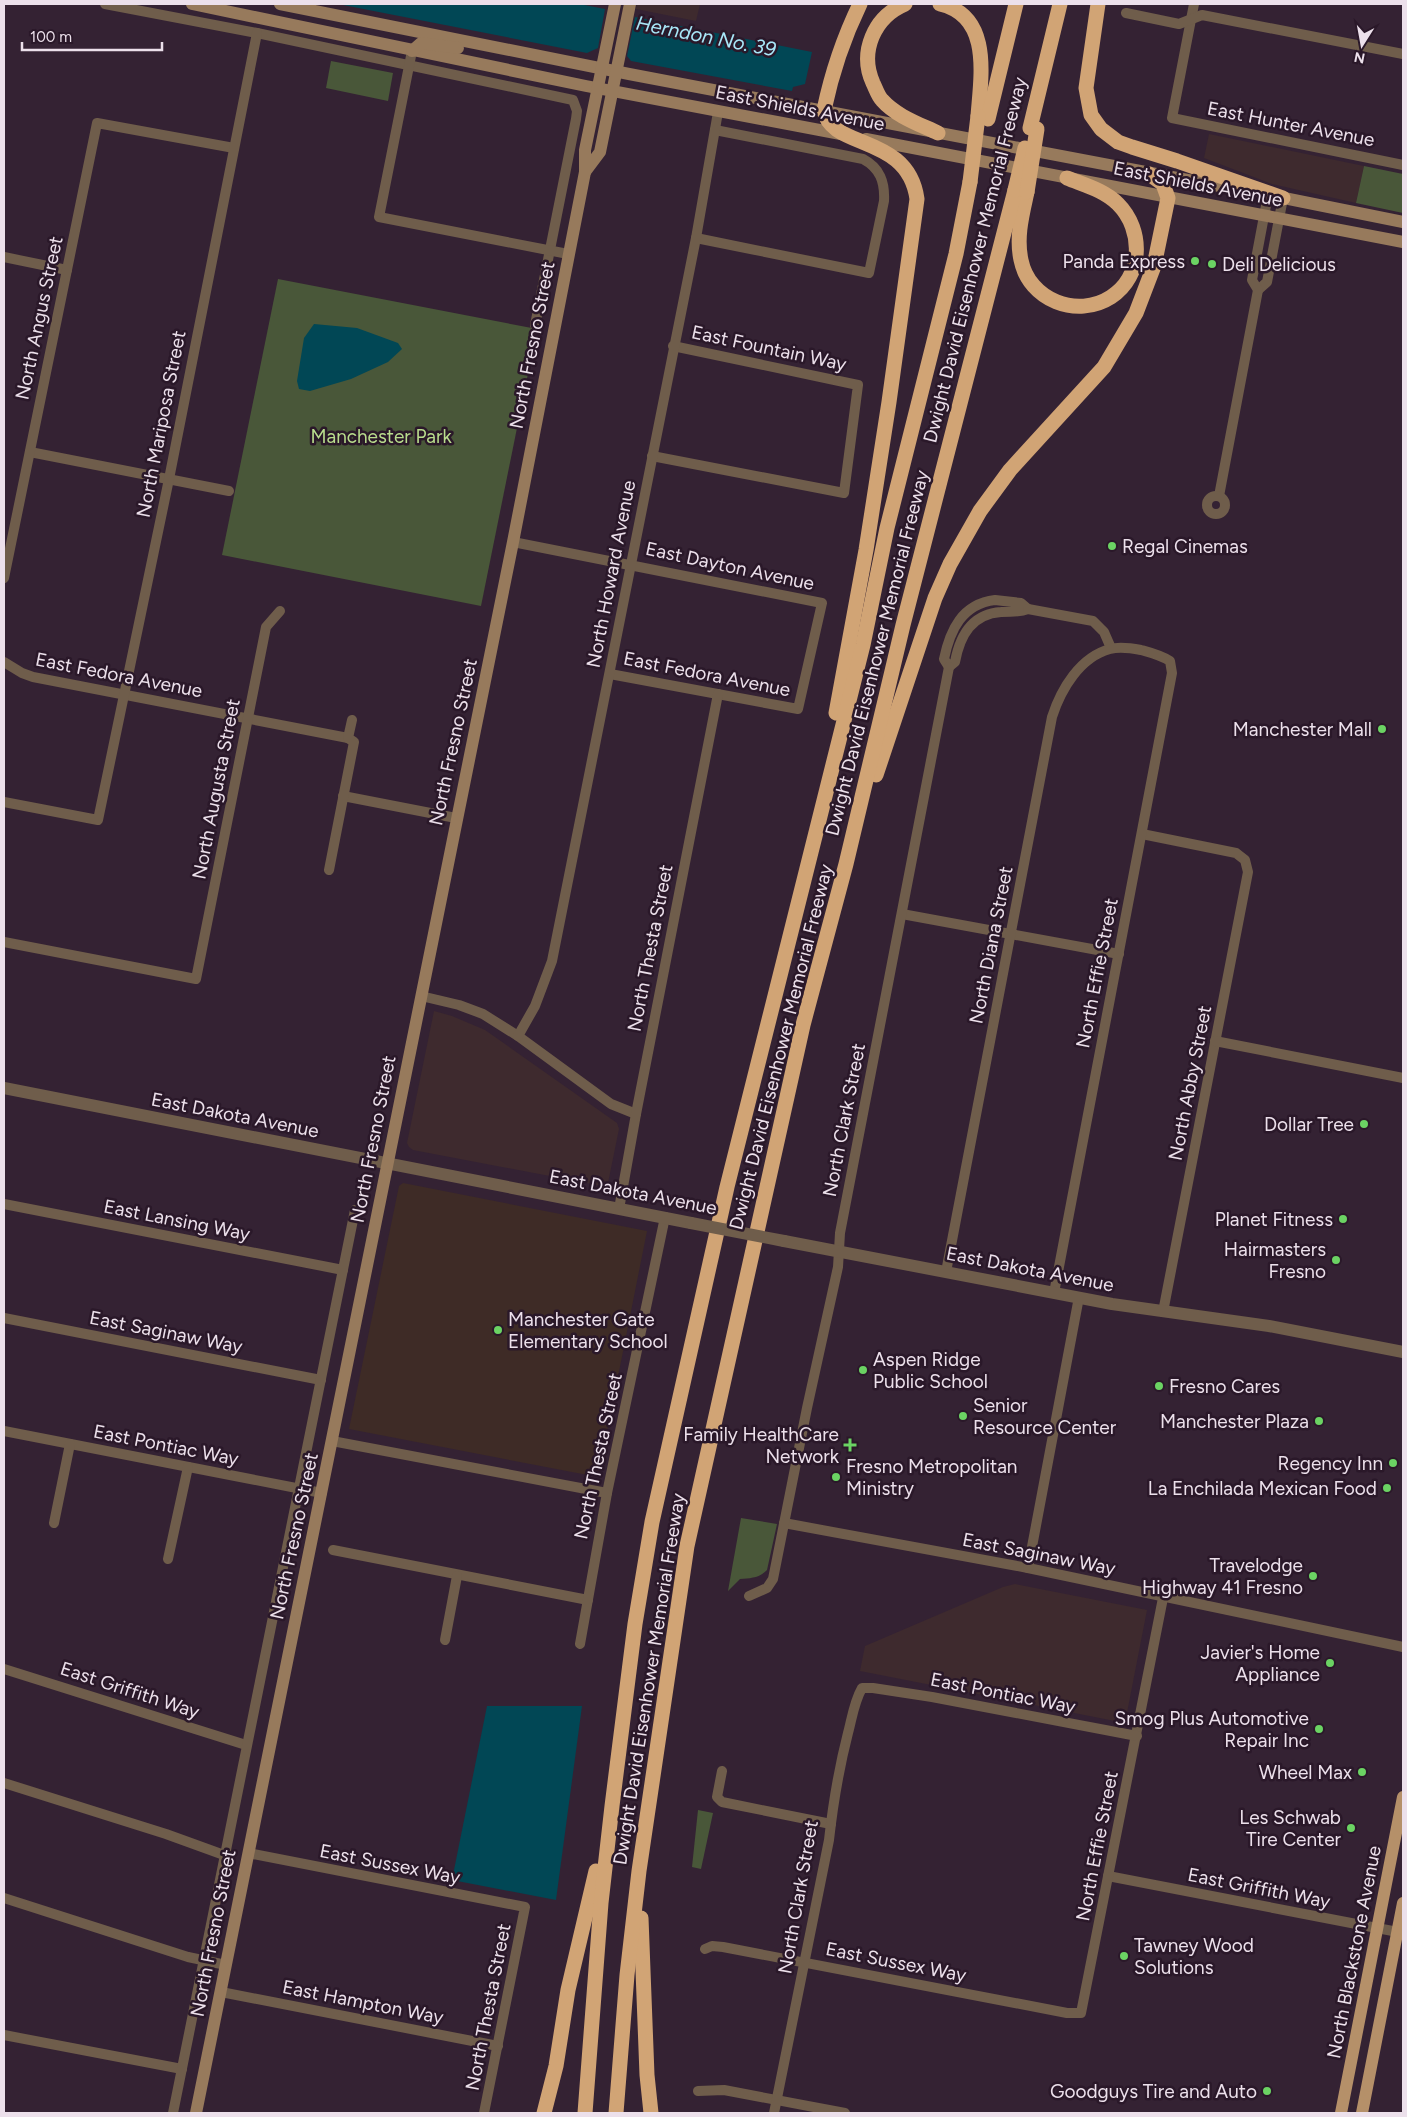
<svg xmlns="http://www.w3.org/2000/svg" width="1407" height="2117" font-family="Figtree,sans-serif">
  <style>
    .industrial { fill: #3e2a2e }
    .education { fill: #3e2b26 }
    .green { fill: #495739 }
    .water { fill: #014755 }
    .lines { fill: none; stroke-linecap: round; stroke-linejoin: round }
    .minor { stroke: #6f5d4b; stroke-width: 10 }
    .tertiary { stroke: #6f5d4b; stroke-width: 12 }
    .secondary { stroke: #977a5c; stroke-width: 12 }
    .primary { stroke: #b59069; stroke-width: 12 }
    .motorway { stroke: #d1a475; stroke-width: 15 }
    .tertiary-bridge { stroke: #6f5d4b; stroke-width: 12 }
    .motorway-bridge { stroke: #d1a475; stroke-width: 15 }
    .poi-dot { fill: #6bd363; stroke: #2a1829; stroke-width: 2 }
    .labels { text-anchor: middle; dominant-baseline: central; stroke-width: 5; stroke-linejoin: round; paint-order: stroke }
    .street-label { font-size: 19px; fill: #ece0eb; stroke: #2a1829 }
    .poi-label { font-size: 19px; fill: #ece0eb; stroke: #2a1829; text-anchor: end }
    .park-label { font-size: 19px; fill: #b9dd8d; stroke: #2a1829 }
    .water-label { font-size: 20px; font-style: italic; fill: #a8e7f8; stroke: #2a1829 }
  </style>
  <rect width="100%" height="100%" fill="#342233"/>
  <g class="industrial">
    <path d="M637,4H700L696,21L636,9Z"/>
    <path d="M1209,134L1364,166L1356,203L1272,184L1204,158Z"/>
    <path d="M434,1011L452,1016L485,1030L617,1123L619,1129L608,1183L602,1186L413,1150L409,1147L407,1143Z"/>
    <path d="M1015,1584L1147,1610L1125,1723L860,1671L865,1646L1003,1587Z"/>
  </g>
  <path class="education" d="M403,1183L647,1231L598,1477L349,1429L399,1186Z"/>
  <g class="green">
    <path d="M331,61L393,73L388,101L326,88Z"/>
    <path d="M1364,166L1403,174V213L1356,203Z"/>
    <path d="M278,279L537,329L481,606L222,555Z"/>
    <path d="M741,1518L777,1524L767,1570C759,1578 751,1578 740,1579L728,1591Z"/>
    <path d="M698,1810L713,1813L701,1869L692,1867Z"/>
  </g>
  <g class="water">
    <path d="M338,4H579L605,9L598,48L587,53Z"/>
    <path d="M635,17L812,52L805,84L793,87L792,91L631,61L627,56Z"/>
    <path d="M314,324L357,328L398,343L402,349L388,362L351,379L310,391L299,389L297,381L304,338Z"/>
    <path d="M487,1706H582L556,1900L452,1880Z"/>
  </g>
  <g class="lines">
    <g class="minor">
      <path d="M105,4L257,33L573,100L577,111L576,119L535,325"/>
      <path d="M1194,4L1172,118L1403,165"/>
      <path d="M1126,13L1179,24L1202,15L1403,54"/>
      <path d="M412,51L379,217L568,254"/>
      <path d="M696,238L869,273L884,201C885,182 880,168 863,159L715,130"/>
      <path d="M4,257L67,270"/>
      <path d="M1258,290L1267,282L1283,198"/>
      <path d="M30,452L229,491"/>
      <path d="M652,456L844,493L858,385L673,346"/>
      <path d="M1219,496L1258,290L1252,280L1268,195"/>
      <circle cx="1216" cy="505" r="9"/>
      <path d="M513,542L822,603L798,709L610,674"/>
      <path d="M4,578L97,123L234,148"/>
      <path d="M995,600L1021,603L1028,609C1019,613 1011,611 1001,612C972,614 960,635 955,662L949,667L944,659C950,630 962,604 995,600Z"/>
      <path d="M1028,609L1093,621L1104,632L1111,648"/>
      <path d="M4,662L22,673L33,677L348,738"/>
      <path d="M343,796L456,818"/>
      <path d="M4,802L98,820L169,479L257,33"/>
      <path d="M1142,834L1236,853L1245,860L1248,872L1163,1312"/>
      <path d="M329,870L354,742L348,738L352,720"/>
      <path d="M902,914L1119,954"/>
      <path d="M4,942L196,979L266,627L280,611"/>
      <path d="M421,996L459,1005L483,1014L518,1036L611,1104L636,1114"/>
      <path d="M518,1036L535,1006L552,961L696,238L718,112"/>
      <path d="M1215,1041L1403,1078"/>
      <path d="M4,1204L343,1270"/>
      <path d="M619,1209L636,1114L718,694"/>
      <path d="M946,1272L1052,717C1061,689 1080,657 1110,649C1120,646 1131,648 1141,650C1152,653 1160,655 1170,661L1172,673L1054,1293"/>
      <path d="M4,1318L321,1380"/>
      <path d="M4,1431L322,1493"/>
      <path d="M332,1441L607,1493"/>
      <path d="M54,1523L70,1444"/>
      <path d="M784,1523L1028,1568L1403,1647"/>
      <path d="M333,1550L588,1600"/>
      <path d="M168,1559L188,1467"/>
      <path d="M1028,1568L1079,1297"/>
      <path d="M749,1596L767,1588L773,1579L807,1408L838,1267L840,1233L949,667"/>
      <path d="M445,1640L457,1576"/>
      <path d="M580,1644L607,1493L665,1217"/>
      <path d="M4,1669L246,1745"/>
      <path d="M722,1771L717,1797L722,1802L831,1824"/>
      <path d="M4,1783L166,1834L224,1855"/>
      <path d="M248,1853L525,1907L484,2113"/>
      <path d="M1108,1876L1403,1933"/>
      <path d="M4,1898L188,1957L226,1965"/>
      <path d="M705,1949L712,1946L723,1947L1067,2013H1081L1163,1598"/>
      <path d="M221,1992L498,2046"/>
      <path d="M4,2035L182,2069"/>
      <path d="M698,2091L724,2090L845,2113"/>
      <path d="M173,2113L355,1210"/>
      <path d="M774,2113L829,1840C833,1804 839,1768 848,1733C852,1718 854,1702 862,1688H873L932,1697L1137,1736"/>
    </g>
    <g class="tertiary">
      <path d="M4,1088L691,1223"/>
      <path d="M784,1241L1112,1304L1269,1326L1403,1352"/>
    </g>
    <g class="secondary">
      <path d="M192,4L586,86L846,135"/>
      <path d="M280,4L629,74L1251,192"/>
      <path d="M412,51L421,43L458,48"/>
      <path d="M866,139L1403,242"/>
      <path d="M585,172L600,152L630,4"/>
      <path d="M1274,196L1403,222"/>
      <path d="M196,2113L513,542L585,172V150L615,4"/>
    </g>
    <g class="primary">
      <path d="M1341,2113L1403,1797"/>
      <path d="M1362,2113L1403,1903"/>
    </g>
    <g class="motorway">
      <path d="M905,4C874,17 859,52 873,83C876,89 878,96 882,100C896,116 919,124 938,133"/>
      <path d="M940,4C992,16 981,76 978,116"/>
      <path d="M1098,4L1086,88L1091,115L1101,129L1118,142L1132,147L1177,161L1283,198"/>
      <path d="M988,119L1016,4"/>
      <path d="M1030,128L1060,4"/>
      <path d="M1027,192C1022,215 1016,237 1021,260C1029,300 1077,319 1111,297C1143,276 1144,230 1118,204C1104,190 1084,185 1067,178"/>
      <path d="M836,713L866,550L889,402L917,199C908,133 830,150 824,110C832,72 843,39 860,4"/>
      <path d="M876,775L935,598L950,564L980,511L1010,470L1104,367L1136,313L1154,266L1168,198L1163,184L1149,174"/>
      <path d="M641,1918L647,2075L651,2113"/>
      <path d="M544,2113L556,2066L568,1990L596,1871"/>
      <path d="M585,2113L601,1903L612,1806L635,1624L652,1522L727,1187L863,645L887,528L956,254L970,182"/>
      <path d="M616,2113L627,1975L639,1871L687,1546L803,1025L846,864L903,625L1015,190"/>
    </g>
    <path class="tertiary-bridge" d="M691,1223L784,1241"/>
    <g class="motorway-bridge">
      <path d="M970,182L978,116"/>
      <path d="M1015,190L1025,148"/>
      <path d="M1027,192L1037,129"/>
    </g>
  </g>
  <g class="poi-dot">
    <circle cx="1195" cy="261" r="5"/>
    <circle cx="1212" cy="264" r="5"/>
    <circle cx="1112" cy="546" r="5"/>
    <circle cx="1382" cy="729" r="5"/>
    <circle cx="1364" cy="1124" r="5"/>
    <circle cx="1343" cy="1219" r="5"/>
    <circle cx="1336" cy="1260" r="5"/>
    <circle cx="498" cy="1330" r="5"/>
    <circle cx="863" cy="1370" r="5"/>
    <circle cx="1159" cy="1386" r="5"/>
    <circle cx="963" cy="1416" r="5"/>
    <circle cx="1319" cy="1421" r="5"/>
    <path d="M847.5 1437.5h5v5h5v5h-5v5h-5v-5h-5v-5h5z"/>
    <circle cx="1393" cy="1463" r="5"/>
    <circle cx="836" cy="1477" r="5"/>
    <circle cx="1387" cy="1488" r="5"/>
    <circle cx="1313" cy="1576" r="5"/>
    <circle cx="1330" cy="1663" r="5"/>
    <circle cx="1319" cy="1729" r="5"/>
    <circle cx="1362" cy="1772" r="5"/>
    <circle cx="1351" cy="1828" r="5"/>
    <circle cx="1124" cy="1956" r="5"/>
    <circle cx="1267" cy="2091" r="5"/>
  </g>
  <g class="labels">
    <g class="street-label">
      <text transform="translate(800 108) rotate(11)">East Shields Avenue</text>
      <text transform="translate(1291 124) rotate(11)">East Hunter Avenue</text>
      <text transform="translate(1198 184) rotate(11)">East Shields Avenue</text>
      <text transform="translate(975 260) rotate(-76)">Dwight David Eisenhower Memorial Freeway</text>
      <text transform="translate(39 318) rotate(-78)">North Angus Street</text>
      <text transform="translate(532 345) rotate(-79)">North Fresno Street</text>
      <text transform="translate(769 348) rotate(12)">East Fountain Way</text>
      <text transform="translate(161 424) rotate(-79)">North Mariposa Street</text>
      <text transform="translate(730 566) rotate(12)">East Dayton Avenue</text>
      <text transform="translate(611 574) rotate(-79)">North Howard Avenue</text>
      <text transform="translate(877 653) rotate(-76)">Dwight David Eisenhower Memorial Freeway</text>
      <text transform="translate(707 674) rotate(11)">East Fedora Avenue</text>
      <text transform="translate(119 675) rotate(11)">East Fedora Avenue</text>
      <text transform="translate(453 742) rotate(-78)">North Fresno Street</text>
      <text transform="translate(216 789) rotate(-79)">North Augusta Street</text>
      <text transform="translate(991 945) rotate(-79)">North Diana Street</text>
      <text transform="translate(650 948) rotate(-79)">North Thesta Street</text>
      <text transform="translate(1097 973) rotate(-79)">North Effie Street</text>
      <text transform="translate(781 1047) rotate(-76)">Dwight David Eisenhower Memorial Freeway</text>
      <text transform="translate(1190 1083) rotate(-79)">North Abby Street</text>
      <text transform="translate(235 1115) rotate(11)">East Dakota Avenue</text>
      <text transform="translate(844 1120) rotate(-79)">North Clark Street</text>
      <text transform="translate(373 1139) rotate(-79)">North Fresno Street</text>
      <text transform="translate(633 1192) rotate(11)">East Dakota Avenue</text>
      <text transform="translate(177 1220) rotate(11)">East Lansing Way</text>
      <text transform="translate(1030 1269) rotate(11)">East Dakota Avenue</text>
      <text transform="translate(166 1332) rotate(11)">East Saginaw Way</text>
      <text transform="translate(166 1445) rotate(11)">East Pontiac Way</text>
      <text transform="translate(598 1456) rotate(-78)">North Thesta Street</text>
      <text transform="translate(294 1536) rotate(-78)">North Fresno Street</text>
      <text transform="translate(1039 1554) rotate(11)">East Saginaw Way</text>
      <text transform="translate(649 1679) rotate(-81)">Dwight David Eisenhower Memorial Freeway</text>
      <text transform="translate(130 1690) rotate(18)">East Griffith Way</text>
      <text transform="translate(1003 1693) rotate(11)">East Pontiac Way</text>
      <text transform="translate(1097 1846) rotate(-79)">North Effie Street</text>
      <text transform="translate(390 1864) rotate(11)">East Sussex Way</text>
      <text transform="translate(1259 1888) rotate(11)">East Griffith Way</text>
      <text transform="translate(798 1897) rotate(-80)">North Clark Street</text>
      <text transform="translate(213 1933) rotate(-79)">North Fresno Street</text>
      <text transform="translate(1354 1952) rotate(-79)">North Blackstone Avenue</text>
      <text transform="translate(896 1962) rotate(11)">East Sussex Way</text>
      <text transform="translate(363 2002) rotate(11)">East Hampton Way</text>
      <text transform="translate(488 2007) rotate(-79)">North Thesta Street</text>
    </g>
    <g class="poi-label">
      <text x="1185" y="261">Panda Express</text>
      <text x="1222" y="264" text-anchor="start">Deli Delicious</text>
      <text x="1122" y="546" text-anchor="start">Regal Cinemas</text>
      <text x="1372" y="729">Manchester Mall</text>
      <text x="1354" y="1124">Dollar Tree</text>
      <text x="1333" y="1219">Planet Fitness</text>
      <text x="1326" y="1249">Hairmasters<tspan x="1326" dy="22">Fresno</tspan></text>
      <text x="508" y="1319" text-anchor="start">Manchester Gate<tspan x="508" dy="22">Elementary School</tspan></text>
      <text x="873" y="1359" text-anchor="start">Aspen Ridge<tspan x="873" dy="22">Public School</tspan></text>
      <text x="1169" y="1386" text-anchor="start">Fresno Cares</text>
      <text x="973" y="1405" text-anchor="start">Senior<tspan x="973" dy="22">Resource Center</tspan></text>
      <text x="1309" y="1421">Manchester Plaza</text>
      <text x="839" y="1434">Family HealthCare<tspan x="839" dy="22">Network</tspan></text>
      <text x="1383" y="1463">Regency Inn</text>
      <text x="846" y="1466" text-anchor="start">Fresno Metropolitan<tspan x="846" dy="22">Ministry</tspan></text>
      <text x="1377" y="1488">La Enchilada Mexican Food</text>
      <text x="1303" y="1565">Travelodge<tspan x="1303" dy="22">Highway 41 Fresno</tspan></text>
      <text x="1320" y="1652">Javier's Home<tspan x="1320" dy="22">Appliance</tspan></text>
      <text x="1309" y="1718">Smog Plus Automotive<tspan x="1309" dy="22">Repair Inc</tspan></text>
      <text x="1352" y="1772">Wheel Max</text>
      <text x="1341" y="1817">Les Schwab<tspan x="1341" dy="22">Tire Center</tspan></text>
      <text x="1134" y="1945" text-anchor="start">Tawney Wood<tspan x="1134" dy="22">Solutions</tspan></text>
      <text x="1257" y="2091">Goodguys Tire and Auto</text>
    </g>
    <g class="park-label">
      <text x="381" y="436">Manchester Park</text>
    </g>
    <g class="water-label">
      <text transform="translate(706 36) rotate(11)">Herndon No. 39</text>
    </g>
  </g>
  <rect width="1407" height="2117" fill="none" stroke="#ece0eb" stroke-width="10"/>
  <g transform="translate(1362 45) rotate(191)" stroke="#2a1829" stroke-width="4" paint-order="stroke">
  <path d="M0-4L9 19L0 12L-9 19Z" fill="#ece0eb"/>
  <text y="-8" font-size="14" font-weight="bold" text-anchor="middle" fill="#ece0eb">N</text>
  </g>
  <path d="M22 42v8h140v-8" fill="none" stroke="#ece0eb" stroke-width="2.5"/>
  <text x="30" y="42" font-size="15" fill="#ece0eb" stroke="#2a1829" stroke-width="4" paint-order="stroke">100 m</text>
</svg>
